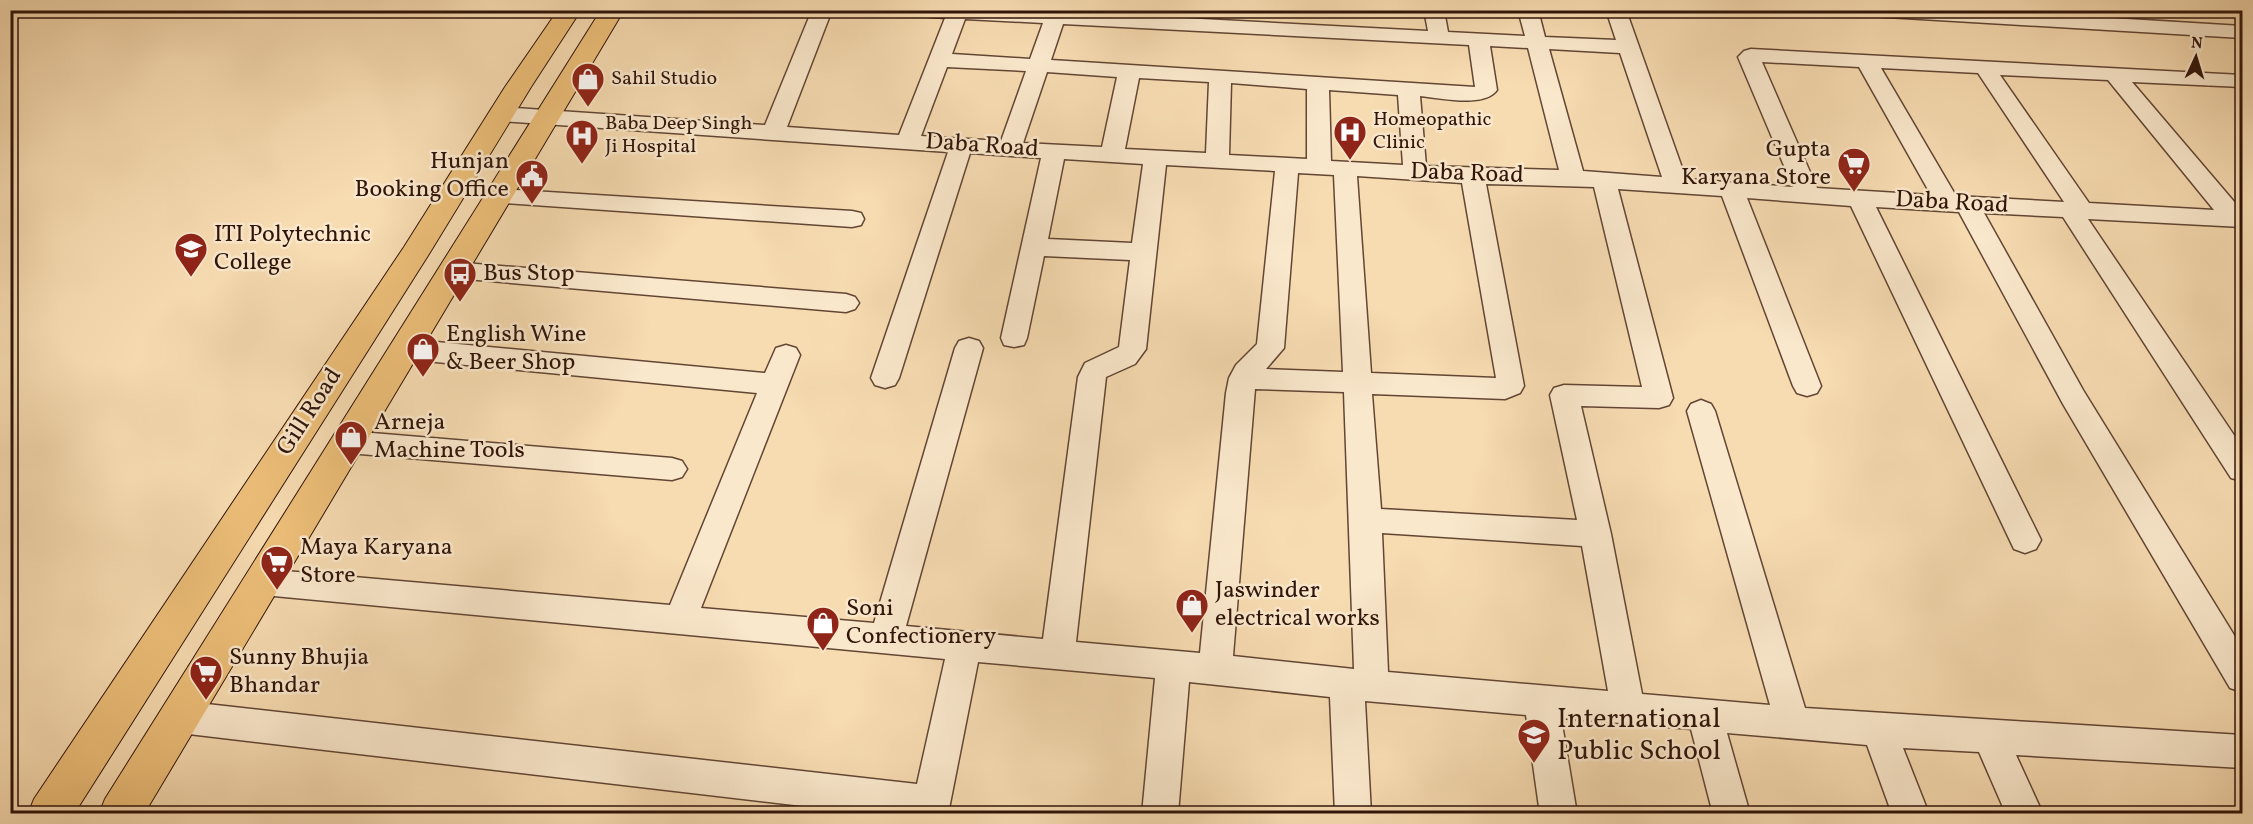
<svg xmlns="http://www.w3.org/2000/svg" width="2253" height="824" font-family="Vollkorn,serif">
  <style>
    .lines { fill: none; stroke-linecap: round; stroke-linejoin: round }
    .minor-casing { stroke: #624634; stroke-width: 3 }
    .primary-casing { stroke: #30140a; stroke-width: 2 }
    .minor { fill: #fae8cc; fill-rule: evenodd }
    .primary { fill: #ecbe78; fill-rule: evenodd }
    .labels { text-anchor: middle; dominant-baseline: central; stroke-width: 5; stroke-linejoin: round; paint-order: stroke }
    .far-poi-label { font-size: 20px; fill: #30140a; stroke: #fae8cc; text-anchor: start }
    .street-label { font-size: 24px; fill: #30140a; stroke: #fae8cc }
    .poi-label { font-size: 24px; fill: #30140a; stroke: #fae8cc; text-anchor: start }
    .near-poi-label { font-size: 28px; fill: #30140a; stroke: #fae8cc; text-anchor: start }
  </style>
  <rect width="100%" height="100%" fill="#f7dbb1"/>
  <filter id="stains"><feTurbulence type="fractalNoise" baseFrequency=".00333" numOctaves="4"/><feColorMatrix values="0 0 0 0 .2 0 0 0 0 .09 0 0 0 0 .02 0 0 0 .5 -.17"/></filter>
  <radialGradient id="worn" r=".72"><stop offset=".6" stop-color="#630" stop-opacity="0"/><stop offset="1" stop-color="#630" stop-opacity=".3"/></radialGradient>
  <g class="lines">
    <g class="minor-casing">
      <g id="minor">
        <path d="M812,10H832L787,127L899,135L945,18L894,14L891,10H1030L1428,31L1424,10H1444L1448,32L1525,36L1518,10H1538L1545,37L1616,40L1606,10H1626L1686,179L1793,187L1738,57L1744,51L1751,49L2242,75V87L2132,82L2242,211V227L2088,219L2242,447V481L2231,478L2063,217L1984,213L2083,390L2242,648V692L2230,688L2063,404L1959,212L1876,207L2041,540L2036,549L2025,553L2014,549L1851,206L1747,198L1821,386L1817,393L1807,396L1797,393L1793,386L1722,196L1618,189L1673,398L1669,405L1659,408L1581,406L1611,534L1642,694L1770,705L1687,411L1691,404L1701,400L1711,404L1715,411L1805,708L2242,735V768L2016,755L2043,814H2006L1979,752L1903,748L1929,814H1892L1867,745L1727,733L1750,814H1713L1691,729L1561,718L1577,814H1540L1526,715L1365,701L1371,814H1335L1330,697L1189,682L1178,814H1142L1155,678L978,662L948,814H871L180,733L168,728L163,717L168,706L180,701L917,784L945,659L263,595L252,591L247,582L252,573L263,569L670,605L757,393L405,359L395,356L391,349L395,342L405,339L765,373L776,348L786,345L796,348L800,355L701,608L874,623L955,348L959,341L969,338L979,341L983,348L906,626L1043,639L1078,377L1085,363L1119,347L1130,260L1044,256L1027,338L1024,345L1014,347L1004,345L1001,338L1041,158L970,153L899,378L895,385L885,388L875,385L871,378L948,152L500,121L492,119L489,114L492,109L500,107L765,125ZM965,19L1043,23L1030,59L952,54ZM1063,24L1469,45L1475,87L1051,60ZM1490,46L1528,48L1559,170L1426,166L1420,96C1440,98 1485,108 1497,90ZM1549,49L1620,53L1662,177L1583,171ZM1762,62L1859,67L1931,195L1817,188ZM947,67L1026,71L1001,141L921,136ZM1881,68L1978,73L2064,202L1956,196ZM1047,72L1117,77L1102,147L1023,143ZM2000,75L2108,80L2214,210L2089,203ZM1139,78L1209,82L1206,153L1125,149ZM1231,83L1307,89V159L1229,155ZM1329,90L1398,95L1403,165L1331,161ZM1064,159L1143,164L1132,243L1048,239ZM1166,165L1275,171L1257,344L1236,365L1229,378L1226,393L1200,653L1076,642L1106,377L1135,364L1146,349ZM1298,173L1334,175L1343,372L1266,369L1284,348ZM1357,176L1462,183L1496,378L1371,373ZM1486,184L1594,187L1642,387L1564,385L1554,388L1550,395L1577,520L1381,509L1372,394L1505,399L1520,393L1524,386ZM1255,389L1344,392L1354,669L1233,656ZM1382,533L1582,546L1608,691L1388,672Z"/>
        <path d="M1860,10H1981L2242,26V38L1870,16L1863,14Z"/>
        <path d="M498,189L852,211L861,213L864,219L861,225L852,227L490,202L486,197L490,192Z"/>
        <path d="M452,262L846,294L855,297L859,303L855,309L846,312L443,277L439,271L443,265Z"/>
        <path d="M348,431L672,458L682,461L687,469L682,477L672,480L348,453L338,450L333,442L338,434Z"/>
      </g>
    </g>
    <g class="primary-casing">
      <g id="primary">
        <path d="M558,10H581L531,87L429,254L74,814H28L34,799L404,247L505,87Z"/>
        <path d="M601,10H624L144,814H99L105,799Z"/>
      </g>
    </g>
    <use href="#minor" class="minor"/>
    <use href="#primary" class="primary"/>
  </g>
  <defs>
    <g id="shop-pin" transform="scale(1.725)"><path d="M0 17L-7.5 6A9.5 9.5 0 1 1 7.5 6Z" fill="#8f2418" stroke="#fae8cc"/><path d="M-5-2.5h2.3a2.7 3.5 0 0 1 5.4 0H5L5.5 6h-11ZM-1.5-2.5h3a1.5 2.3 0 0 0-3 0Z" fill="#fff"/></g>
    <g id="hospital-pin" transform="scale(1.725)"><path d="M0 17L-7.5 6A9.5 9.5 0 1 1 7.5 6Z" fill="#8f2418" stroke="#fae8cc"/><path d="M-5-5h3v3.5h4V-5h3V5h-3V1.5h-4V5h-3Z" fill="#fff"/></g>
    <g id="supermarket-pin" transform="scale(1.725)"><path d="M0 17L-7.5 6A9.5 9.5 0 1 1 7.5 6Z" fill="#8f2418" stroke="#fae8cc"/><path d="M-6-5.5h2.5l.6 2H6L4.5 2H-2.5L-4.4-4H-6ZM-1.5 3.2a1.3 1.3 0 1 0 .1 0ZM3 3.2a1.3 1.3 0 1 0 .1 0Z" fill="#fff"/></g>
    <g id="civic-pin" transform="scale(1.725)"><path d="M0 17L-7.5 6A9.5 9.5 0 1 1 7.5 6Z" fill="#8f2418" stroke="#fae8cc"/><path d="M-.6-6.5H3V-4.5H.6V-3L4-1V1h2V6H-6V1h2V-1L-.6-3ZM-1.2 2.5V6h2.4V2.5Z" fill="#fff"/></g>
    <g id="university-pin" transform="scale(1.725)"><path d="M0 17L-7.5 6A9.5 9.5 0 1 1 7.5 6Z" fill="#8f2418" stroke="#fae8cc"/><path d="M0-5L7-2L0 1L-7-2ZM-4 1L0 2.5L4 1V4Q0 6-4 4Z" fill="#fff"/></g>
    <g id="bus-pin" transform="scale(1.725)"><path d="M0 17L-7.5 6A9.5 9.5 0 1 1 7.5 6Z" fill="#8f2418" stroke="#fae8cc"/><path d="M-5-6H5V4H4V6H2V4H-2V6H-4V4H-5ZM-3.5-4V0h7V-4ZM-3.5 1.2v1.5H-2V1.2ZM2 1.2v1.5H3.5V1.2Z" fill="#fff"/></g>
    <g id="school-pin" transform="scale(1.725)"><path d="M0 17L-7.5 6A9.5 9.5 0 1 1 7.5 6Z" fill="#8f2418" stroke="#fae8cc"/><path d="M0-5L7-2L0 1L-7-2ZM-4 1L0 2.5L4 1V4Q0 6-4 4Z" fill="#fff"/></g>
  </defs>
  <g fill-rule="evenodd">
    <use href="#shop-pin" x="588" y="79"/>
    <use href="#hospital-pin" x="1350" y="132"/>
    <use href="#hospital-pin" x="582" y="136"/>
    <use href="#supermarket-pin" x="1854" y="164"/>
    <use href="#civic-pin" x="532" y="176"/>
    <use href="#university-pin" x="191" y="249"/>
    <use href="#bus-pin" x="460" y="274"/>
    <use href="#shop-pin" x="423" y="349"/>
    <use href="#shop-pin" x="351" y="437"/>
    <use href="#supermarket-pin" x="277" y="562"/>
    <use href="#shop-pin" x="1192" y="605"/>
    <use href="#shop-pin" x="823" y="623"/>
    <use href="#supermarket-pin" x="206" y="672"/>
    <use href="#school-pin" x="1534" y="735"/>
  </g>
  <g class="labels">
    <g class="far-poi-label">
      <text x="611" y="79">Sahil Studio</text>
      <text x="1373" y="120">Homeopathic<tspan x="1373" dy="23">Clinic</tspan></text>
      <text x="605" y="124">Baba Deep Singh<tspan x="605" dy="23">Ji Hospital</tspan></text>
    </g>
    <g class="street-label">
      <text transform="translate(982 146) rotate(4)">Daba Road</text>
      <text transform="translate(1467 174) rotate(2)">Daba Road</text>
      <text transform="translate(1952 203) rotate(3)">Daba Road</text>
      <text transform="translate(310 412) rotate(-57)">Gill Road</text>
    </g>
    <g class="poi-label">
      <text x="1831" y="150" text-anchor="end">Gupta<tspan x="1831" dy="28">Karyana Store</tspan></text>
      <text x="509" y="162" text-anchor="end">Hunjan<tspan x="509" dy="28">Booking Office</tspan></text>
      <text x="214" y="235">ITI Polytechnic<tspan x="214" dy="28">College</tspan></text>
      <text x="483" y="274">Bus Stop</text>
      <text x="446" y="335">English Wine<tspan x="446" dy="28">&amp; Beer Shop</tspan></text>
      <text x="374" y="423">Arneja<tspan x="374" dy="28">Machine Tools</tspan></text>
      <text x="300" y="548">Maya Karyana<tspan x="300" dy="28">Store</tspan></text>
      <text x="1215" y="591">Jaswinder<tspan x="1215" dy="28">electrical works</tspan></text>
      <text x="846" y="609">Soni<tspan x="846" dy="28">Confectionery</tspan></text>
      <text x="229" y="658">Sunny Bhujia<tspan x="229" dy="28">Bhandar</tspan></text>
    </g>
    <g class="near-poi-label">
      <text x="1557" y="719">International<tspan x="1557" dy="32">Public School</tspan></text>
    </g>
  </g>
  <rect width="2253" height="824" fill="none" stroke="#f7dbb1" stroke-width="36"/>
  <rect x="12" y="12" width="2229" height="800" fill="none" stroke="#30140a" stroke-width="3"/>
  <rect x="18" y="18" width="2217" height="788" fill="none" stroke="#30140a" stroke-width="1.5"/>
  <g transform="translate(2196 57) rotate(4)" stroke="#fae8cc" stroke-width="4.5" paint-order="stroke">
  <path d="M0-4.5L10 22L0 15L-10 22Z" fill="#30140a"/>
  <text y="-9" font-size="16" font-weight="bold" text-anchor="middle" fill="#30140a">N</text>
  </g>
  <rect width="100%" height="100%" filter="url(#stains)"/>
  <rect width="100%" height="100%" fill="url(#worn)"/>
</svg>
